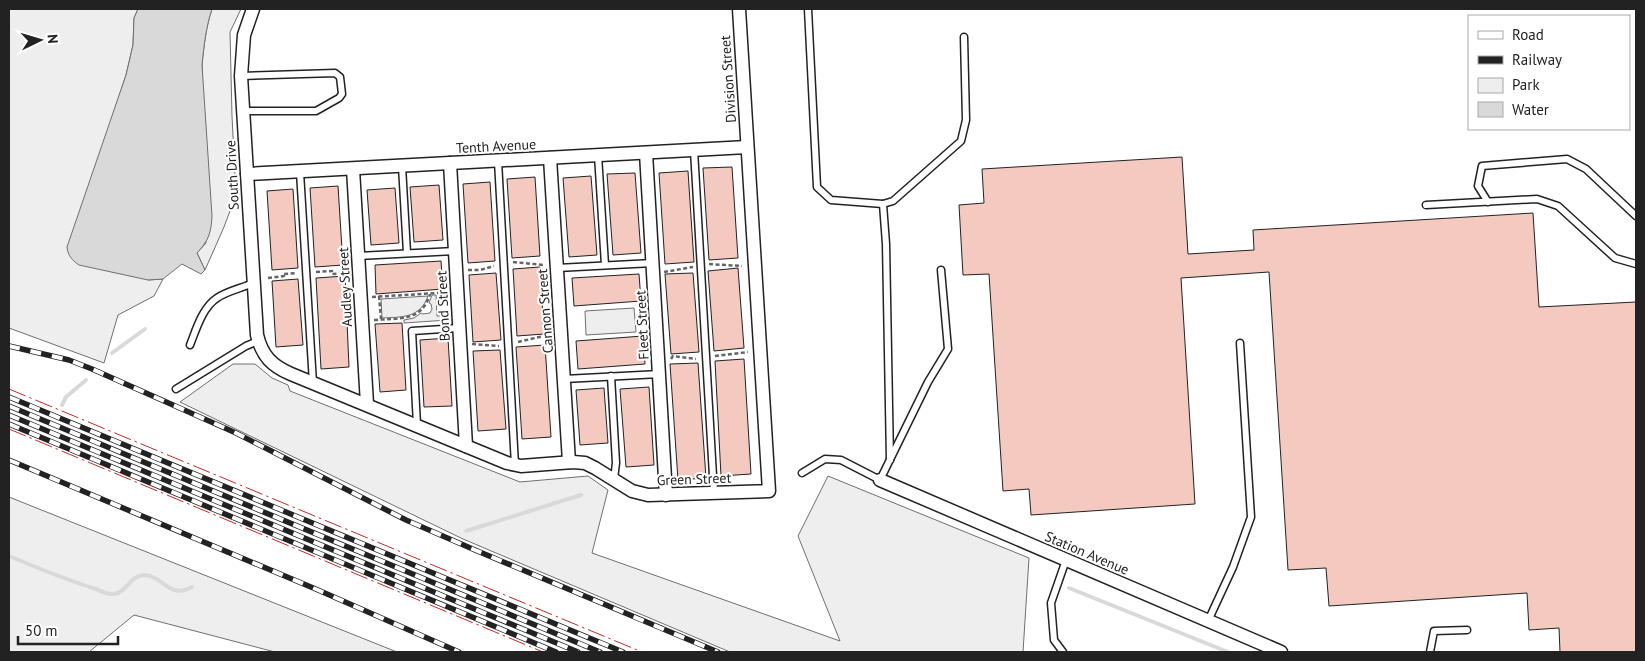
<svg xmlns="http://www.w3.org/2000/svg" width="1645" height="661" font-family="'PT Sans',sans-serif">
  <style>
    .green { fill: #eee; stroke: #6f6f6f }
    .water { fill: #d9d9d9; stroke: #6f6f6f }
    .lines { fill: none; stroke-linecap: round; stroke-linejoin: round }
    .stream { stroke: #d9d9d9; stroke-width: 4 }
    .building { fill: #f3c9c0; stroke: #222 }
    .service-casing { stroke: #222; stroke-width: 9 }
    .minor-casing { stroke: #222; stroke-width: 15 }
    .path { stroke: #646464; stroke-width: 2.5; stroke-dasharray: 4 2.5; stroke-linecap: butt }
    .service { stroke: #fff; stroke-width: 6 }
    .minor { stroke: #fff; stroke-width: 12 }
    .rail-casing { stroke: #222; stroke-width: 5.5 }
    .rail { stroke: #fff; stroke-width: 4; stroke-dasharray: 11; stroke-linecap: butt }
    .power { stroke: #c62828; stroke-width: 1; stroke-dasharray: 18 4 2.5 4; stroke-linecap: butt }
    .labels { text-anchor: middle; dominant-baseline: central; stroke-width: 4; stroke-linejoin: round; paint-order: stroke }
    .street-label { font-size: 14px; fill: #222; stroke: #fff }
  </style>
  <rect width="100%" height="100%" fill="#fff"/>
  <g class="green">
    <path d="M9,9H138L134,18L133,45L126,75L113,115L148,280L163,279L154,296L118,315L104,363L9,328Z"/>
    <path d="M212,9H241L230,32L232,116L236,195L224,227L205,270L197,253L206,243L202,65C204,45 206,27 212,9Z"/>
    <path d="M432,295H436L437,316H448V320L404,323V320L414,318L421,313L423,314L430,313L432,309L431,304L429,303Z"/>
    <path d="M428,296C420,318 403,317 382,318L381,299Z"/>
    <path d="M634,308L636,332L586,335L585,311Z"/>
    <path d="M233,364H255L272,378L288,385L290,391L520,482L588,476L608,490L592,553L840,641L798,536L828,476L1029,558L1023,652H730L463,539L180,402Z"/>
    <path d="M9,497L397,652H275L134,615L89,652H9Z"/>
  </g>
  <path class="water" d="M138,9H212C206,27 204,45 202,65L212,216C211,233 209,240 197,253L205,270L201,274L182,264L163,279L148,280L79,265C72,260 68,256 67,247L126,75L133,45L134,18Z"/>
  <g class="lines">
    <g class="stream">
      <path d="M112,353L145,329"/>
      <path d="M62,405L66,397L86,380"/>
      <path d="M466,531L581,495"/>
      <path d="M9,556C38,568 66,580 96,589C101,591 108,595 114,594C126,593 130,576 143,575C164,575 168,600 192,587"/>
      <path d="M1069,588L1228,652"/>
    </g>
  </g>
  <g class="building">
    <path d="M1182,157L1188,254L1254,250L1253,230L1533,213L1539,307L1636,302V652H1560L1559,628L1529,630L1527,593L1329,606L1326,568L1288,570L1269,272L1181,278L1195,504L1031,515L1029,489L1003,491L989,274L963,275L959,205L984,203L982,169Z"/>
    <path d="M732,167L738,258L709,260L703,168Z"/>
    <path d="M688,171L694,262L665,264L659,173Z"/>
    <path d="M635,173L641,253L613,255L607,174Z"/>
    <path d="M591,176L597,255L569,257L563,178Z"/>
    <path d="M535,177L540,256L512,258L507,179Z"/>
    <path d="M490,182L495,261L468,263L463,184Z"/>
    <path d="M439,185L443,240L414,242L410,187Z"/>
    <path d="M338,186L343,265L315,267L310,188Z"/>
    <path d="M395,188L399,243L371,245L367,190Z"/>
    <path d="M293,189L298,268L272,270L267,191Z"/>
    <path d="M441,261L443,289L376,294L375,265Z"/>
    <path d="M540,267L544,334L517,336L513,269Z"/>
    <path d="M738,268L744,348L714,351L708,271Z"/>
    <path d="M496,273L501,340L473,342L469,275Z"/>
    <path d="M693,273L699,352L671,354L665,274Z"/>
    <path d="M639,274L641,301L574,306L572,278Z"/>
    <path d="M345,276L349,367L321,369L316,278Z"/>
    <path d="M298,279L303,345L276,347L272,281Z"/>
    <path d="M402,323L406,390L380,392L375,324Z"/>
    <path d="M643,336L645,364L578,369L576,341Z"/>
    <path d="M448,338L452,406L424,407L420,340Z"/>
    <path d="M545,345L551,437L522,439L516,347Z"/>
    <path d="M500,350L506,429L478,431L473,351Z"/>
    <path d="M744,359L751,474L721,476L715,361Z"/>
    <path d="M698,363L706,478L678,480L670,364Z"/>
    <path d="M649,387L654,465L626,467L620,389Z"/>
    <path d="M604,388L608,443L580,445L576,390Z"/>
  </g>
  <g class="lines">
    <g class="service-casing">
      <g id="service">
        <path d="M808,9L817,187L831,200L883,204"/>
        <path d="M241,76L335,73L340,77L342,94L339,98L316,111H243"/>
        <path d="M694,150L714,493"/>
        <path d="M598,155L605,265"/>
        <path d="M498,161L515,465"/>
        <path d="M402,166L407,253"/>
        <path d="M300,172L313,383"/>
        <path d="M1488,202L1478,186L1482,166L1567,159L1586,169L1636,216"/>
        <path d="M1426,205L1537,199L1558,206L1615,258L1636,264"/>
        <path d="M358,256L455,251"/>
        <path d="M557,268L653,263"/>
        <path d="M190,345C196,330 202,308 217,298C227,291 242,288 253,283"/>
        <path d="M611,376L616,463L614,479"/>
        <path d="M564,379L660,374"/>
        <path d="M176,389L246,346L258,341"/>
        <path d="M417,425L412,331L459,328"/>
        <path d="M890,460L886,244L883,204L893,201L961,141L966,120L964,37"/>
        <path d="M802,473L825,459L841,460L880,480L928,382L948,349L941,270"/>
        <path d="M1208,621L1233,567L1251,517L1240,343"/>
        <path d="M1063,652L1054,640L1051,603L1066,560"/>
        <path d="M1430,652L1434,631L1467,630"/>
      </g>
    </g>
    <g class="minor-casing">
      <g id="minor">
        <path d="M253,9L244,35L241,76L257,335C262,356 272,366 291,374L507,463L521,466L573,462L585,463L595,468L632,491L648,495L769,491L739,9"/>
        <path d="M646,153L666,495"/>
        <path d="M550,158L569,462"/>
        <path d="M450,163L466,446"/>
        <path d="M353,169L367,404"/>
        <path d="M247,174L747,147"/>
        <path d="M880,480L1281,652"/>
      </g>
    </g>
    <g class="path">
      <path d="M513,262L544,265"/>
      <path d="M709,264L742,266"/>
      <path d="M468,270H480L494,266"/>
      <path d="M316,272L332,271V274L346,273"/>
      <path d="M664,272L693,267"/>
      <path d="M268,278L284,276L283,274L297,273"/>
      <path d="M379,296L381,319"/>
      <path d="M372,297L438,293"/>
      <path d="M374,320C399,318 422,322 430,294"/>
      <path d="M518,342L548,335"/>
      <path d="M472,344L499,346"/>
      <path d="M715,356L748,352"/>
      <path d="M671,359L673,356L696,359"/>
    </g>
    <use href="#service" class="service"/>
    <use href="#minor" class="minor"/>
    <g class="rail-casing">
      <g id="rail">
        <path d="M9,346L69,360L92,369L236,433L406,520L475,550L718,652"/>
        <path d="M9,397L623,652"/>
        <path d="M9,406L600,652"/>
        <path d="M9,415L578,652"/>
        <path d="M9,424L556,652"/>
        <path d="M9,460L318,590L459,652"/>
      </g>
    </g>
    <use href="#rail" class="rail"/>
    <g class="power">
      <path d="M9,389L642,652"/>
      <path d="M9,429L543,652"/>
    </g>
  </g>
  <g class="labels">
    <g class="street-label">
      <text transform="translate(728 79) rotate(-94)">Division Street</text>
      <text transform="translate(496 146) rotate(-3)">Tenth Avenue</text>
      <text transform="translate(232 175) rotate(-93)">South Drive</text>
      <text transform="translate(345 287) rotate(-93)">Audley Street</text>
      <text transform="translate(443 306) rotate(-93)">Bond Street</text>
      <text transform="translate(545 311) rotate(-94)">Cannon Street</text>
      <text transform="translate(642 325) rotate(-93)">Fleet Street</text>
      <text transform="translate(694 479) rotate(-2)">Green Street</text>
      <text transform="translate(1087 553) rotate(23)">Station Avenue</text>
    </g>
  </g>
  <rect width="1645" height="661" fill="none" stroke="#222222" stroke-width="20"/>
  <rect x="1468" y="15" width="162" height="115" fill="#ffffff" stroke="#a7a7a7"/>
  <rect x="1478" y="31" width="25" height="8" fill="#ffffff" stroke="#a7a7a7"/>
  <text x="1512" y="40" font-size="15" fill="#222222">Road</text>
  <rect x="1478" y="56" width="25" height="8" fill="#222222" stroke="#a7a7a7"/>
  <text x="1512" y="65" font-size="15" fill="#222222">Railway</text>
  <rect x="1478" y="78" width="25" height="15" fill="#eeeeee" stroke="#a7a7a7"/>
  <text x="1512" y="90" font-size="15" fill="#222222">Park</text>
  <rect x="1478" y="102" width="25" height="15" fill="#d9d9d9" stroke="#a7a7a7"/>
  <text x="1512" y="115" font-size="15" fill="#222222">Water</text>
  <g transform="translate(40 40) rotate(85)" stroke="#ffffff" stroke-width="4" paint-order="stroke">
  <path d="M0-4L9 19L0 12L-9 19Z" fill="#222222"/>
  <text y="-8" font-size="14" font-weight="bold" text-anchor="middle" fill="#222222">N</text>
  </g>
  <path d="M18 636v8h100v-8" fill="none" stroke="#222222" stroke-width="2.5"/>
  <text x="25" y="636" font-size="15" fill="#222222" stroke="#ffffff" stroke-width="4" paint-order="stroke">50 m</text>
</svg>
